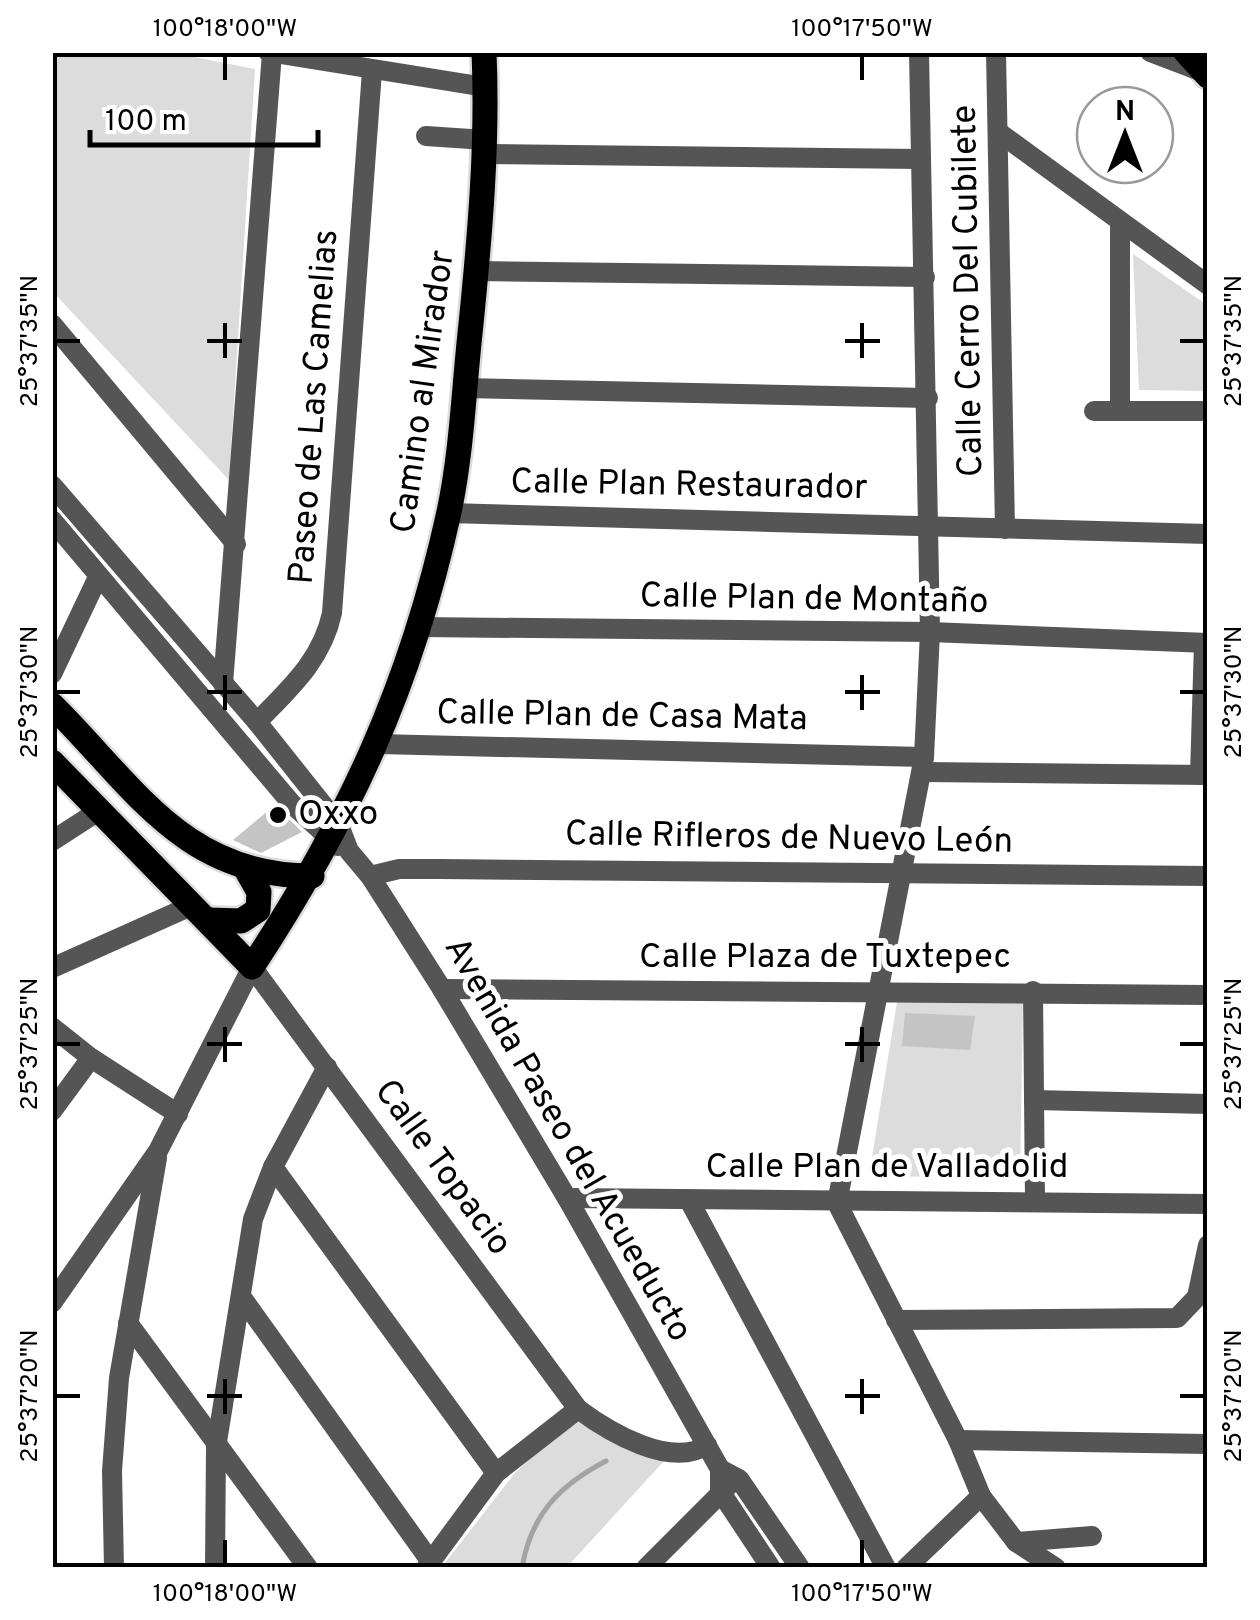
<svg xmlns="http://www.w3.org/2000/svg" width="1260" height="1620" font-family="Overpass,sans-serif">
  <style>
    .green { fill: #dcdcdc }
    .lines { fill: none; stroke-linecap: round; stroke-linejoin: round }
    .stream { stroke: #a3a3a3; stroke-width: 5 }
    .building { fill: #c4c4c4 }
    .major-casing { stroke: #dbdbdb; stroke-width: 30 }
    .minor { stroke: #555; stroke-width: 20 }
    .major { stroke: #000; stroke-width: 25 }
    .ticks { fill: none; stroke: #000; stroke-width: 4 }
    .poi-dot { fill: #000; stroke: #fff; stroke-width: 4 }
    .labels { text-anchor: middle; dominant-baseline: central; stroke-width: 10; stroke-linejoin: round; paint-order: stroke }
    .street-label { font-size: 35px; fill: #000; stroke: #fff }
    .poi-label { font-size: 35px; fill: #000; stroke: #fff; text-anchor: start }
    .neatline { fill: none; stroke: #000; stroke-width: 4 }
    .ticks-label { font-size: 25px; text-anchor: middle; fill: #000 }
  </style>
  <rect width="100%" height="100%" fill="#fff"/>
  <g class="green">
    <path d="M53,53H174L255,69L229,480L53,292Z"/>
    <path d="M1133,254L1207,305V391L1139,390Z"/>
    <path d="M898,996L1023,998L1020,1178L869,1176Z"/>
    <path d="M582,1409L652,1445L664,1461L567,1567L441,1568L514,1474Z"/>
  </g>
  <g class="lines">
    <path class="stream" d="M522,1568C531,1514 560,1485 606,1461"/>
  </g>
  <g class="building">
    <path d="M275,805L302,832L261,853L233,840Z"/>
    <path d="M905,1013L975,1016L970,1050L902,1046Z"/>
  </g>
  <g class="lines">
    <g class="major-casing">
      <g id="major">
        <path d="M1186,52L1208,76"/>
        <path d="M52,705C134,786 183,876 312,876"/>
        <path d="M52,762L252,967C349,819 411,686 449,512C462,451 464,386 471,324C480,234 488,144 484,52"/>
        <path d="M209,920L241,921L258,910L259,892L246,869"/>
      </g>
    </g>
    <g class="minor">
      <path d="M268,52L485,87"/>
      <path d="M919,52L930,632L924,757L837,1203L958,1440L981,1496L1016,1542L1056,1568"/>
      <path d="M996,52L1005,529"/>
      <path d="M1150,52L1200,71"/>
      <path d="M1001,134L1208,285"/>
      <path d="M426,136L485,140"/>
      <path d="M484,154L921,159"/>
      <path d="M1120,224V411"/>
      <path d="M478,271L925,277"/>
      <path d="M52,324L236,544"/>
      <path d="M464,388L928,398"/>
      <path d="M1094,411H1208"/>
      <path d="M52,485L257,722L339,825L349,851L370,876L442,989L567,1198L720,1469V1491L771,1568"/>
      <path d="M449,513L1208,534"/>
      <path d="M52,520L292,804L338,846"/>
      <path d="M420,627L930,632L1208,643"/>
      <path d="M52,674L98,577"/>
      <path d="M223,684L272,53"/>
      <path d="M257,722C290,688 322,660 332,613L372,71"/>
      <path d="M378,744L924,757"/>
      <path d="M922,772L1208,775"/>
      <path d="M1200,775L1204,643"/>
      <path d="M52,841L100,810"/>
      <path d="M370,876L399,869H439L1208,876"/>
      <path d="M52,968L193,905"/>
      <path d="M442,989L1208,995"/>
      <path d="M1033,991L1035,1200"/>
      <path d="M52,1027L91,1058L178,1114"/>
      <path d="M1034,1100L1208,1104"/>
      <path d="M52,1111L91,1058"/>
      <path d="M273,1167L496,1473"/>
      <path d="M567,1198L1208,1204"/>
      <path d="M689,1200L886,1568"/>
      <path d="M243,1299L431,1562"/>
      <path d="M52,1303L158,1151L252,967L578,1409"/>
      <path d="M896,1320L1177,1318L1197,1297L1208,1245"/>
      <path d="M128,1323L308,1568"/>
      <path d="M958,1440L1208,1444"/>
      <path d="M720,1469L739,1479L800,1568"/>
      <path d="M1016,1542L1092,1536"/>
      <path d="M114,1568L112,1471L119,1378L157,1158"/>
      <path d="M215,1568L216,1448L253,1219L273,1167L327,1067"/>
      <path d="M426,1568L496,1473L578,1409C609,1432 671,1469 707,1445"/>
      <path d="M646,1568L729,1485"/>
      <path d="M906,1568L981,1496"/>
    </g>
    <use href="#major" class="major"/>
  </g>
  <path class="ticks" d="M225,55V80M862,55V80M225,323V358M862,323V358M55,341H80M207,341H242M845,341H880M1180,341H1205M225,675V710M862,675V710M55,692H80M207,692H242M845,692H880M1180,692H1205M225,1027V1062M862,1027V1062M55,1044H80M207,1044H242M845,1044H880M1180,1044H1205M225,1379V1414M862,1379V1414M55,1396H80M207,1396H242M845,1396H880M1180,1396H1205M225,1540V1565M862,1540V1565"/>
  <circle class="poi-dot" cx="278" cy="815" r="10"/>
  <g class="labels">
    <g class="street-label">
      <text transform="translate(969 291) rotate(-91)">Calle Cerro Del Cubilete</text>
      <text transform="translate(424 392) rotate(-82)">Camino al Mirador</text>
      <text transform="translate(315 407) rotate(-86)">Paseo de Las Camelias</text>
      <text transform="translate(689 486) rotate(1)">Calle Plan Restaurador</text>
      <text transform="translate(814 600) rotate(1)">Calle Plan de Montaño</text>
      <text transform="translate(622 717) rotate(1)">Calle Plan de Casa Mata</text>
      <text transform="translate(789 839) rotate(1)">Calle Rifleros de Nuevo León</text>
      <text x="825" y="958">Calle Plaza de Tuxtepec</text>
      <text transform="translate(567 1140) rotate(60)">Avenida Paseo del Acueducto</text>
      <text transform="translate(442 1168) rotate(54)">Calle Topacio</text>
      <text x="887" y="1168">Calle Plan de Valladolid</text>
    </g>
    <g class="poi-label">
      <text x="298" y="815">Oxxo</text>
    </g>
  </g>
  <rect width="1260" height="1620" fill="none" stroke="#ffffff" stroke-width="110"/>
  <g transform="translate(1125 135)"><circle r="48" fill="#ffffff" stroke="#999999" stroke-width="2.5"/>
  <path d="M0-8L18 38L0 25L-18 38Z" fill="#000000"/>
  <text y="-15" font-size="28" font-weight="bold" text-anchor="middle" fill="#000000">N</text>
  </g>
  <path d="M90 130v15h228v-15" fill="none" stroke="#000000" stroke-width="5"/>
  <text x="105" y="130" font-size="30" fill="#000000" stroke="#ffffff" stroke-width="8" paint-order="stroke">100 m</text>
  <rect x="55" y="55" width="1150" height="1510" class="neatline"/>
  <g class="ticks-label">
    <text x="225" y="36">100°18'00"W</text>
    <text x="862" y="36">100°17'50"W</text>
    <text transform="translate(28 341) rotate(-90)" y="9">25°37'35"N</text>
    <text transform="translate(1232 341) rotate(-90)" y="9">25°37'35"N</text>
    <text transform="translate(28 692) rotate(-90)" y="9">25°37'30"N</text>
    <text transform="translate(1232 692) rotate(-90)" y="9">25°37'30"N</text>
    <text transform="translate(28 1044) rotate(-90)" y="9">25°37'25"N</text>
    <text transform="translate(1232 1044) rotate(-90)" y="9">25°37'25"N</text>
    <text transform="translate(28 1396) rotate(-90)" y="9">25°37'20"N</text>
    <text transform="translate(1232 1396) rotate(-90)" y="9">25°37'20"N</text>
    <text x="225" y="1601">100°18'00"W</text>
    <text x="862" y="1601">100°17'50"W</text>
  </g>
</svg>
